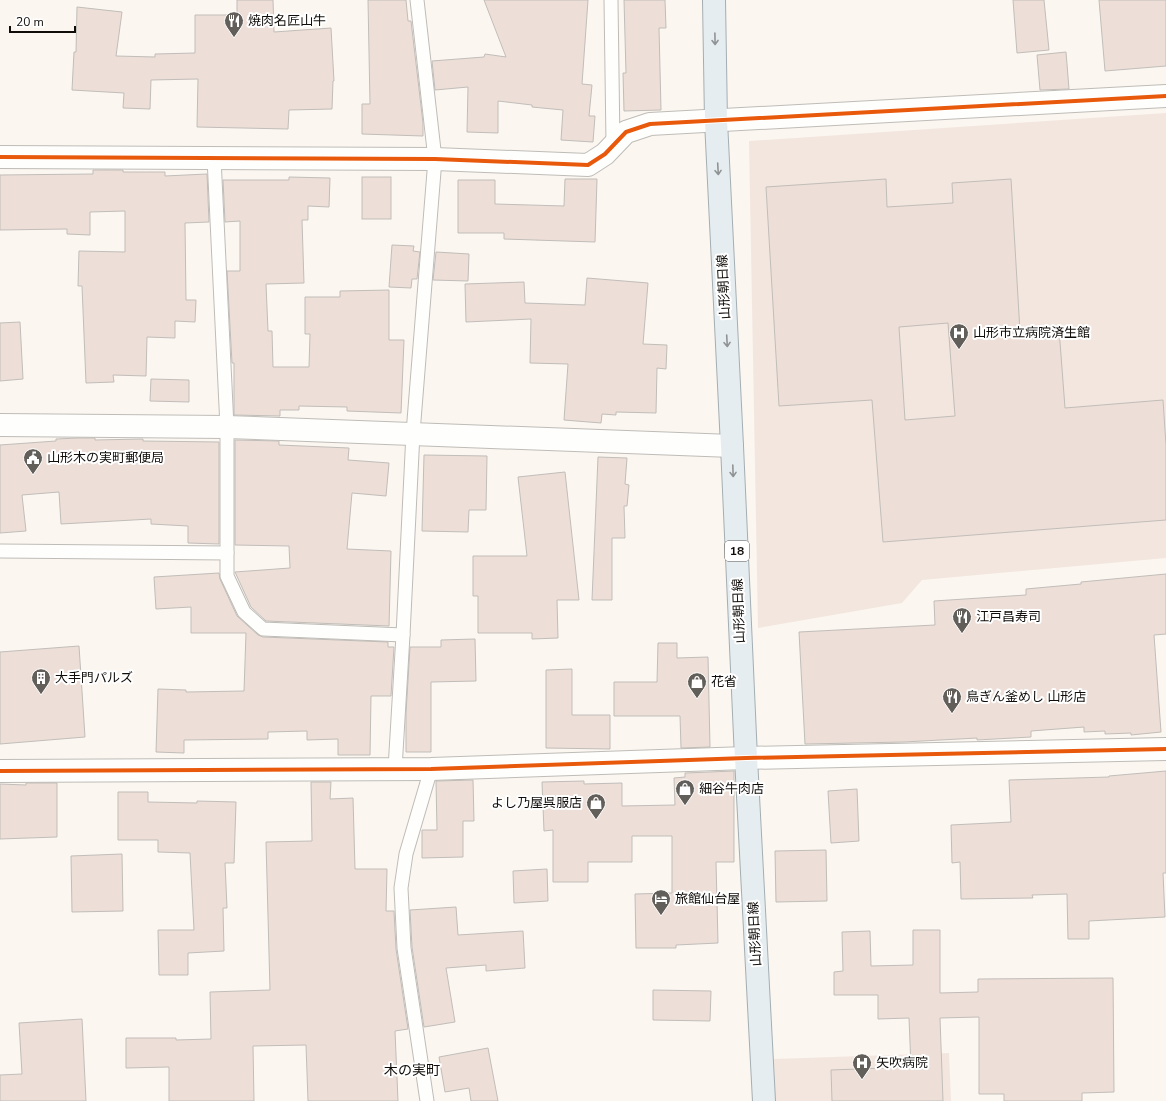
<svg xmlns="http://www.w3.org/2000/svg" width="1166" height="1101" font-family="'Nunito Sans','Noto Sans JP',sans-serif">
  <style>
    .medical { fill: #f3e6df }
    .building { fill: #eddfd7; stroke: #c1bdb9; fill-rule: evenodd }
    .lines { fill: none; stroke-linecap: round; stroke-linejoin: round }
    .service-casing { stroke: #bfbcb7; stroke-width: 15 }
    .minor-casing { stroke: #bfbcb7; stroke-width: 24 }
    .primary-casing { stroke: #a4aeb2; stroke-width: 24 }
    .service { stroke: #fefefd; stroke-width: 13 }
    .minor { stroke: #fefefd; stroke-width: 22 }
    .primary { stroke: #e6edf0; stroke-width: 22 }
    .cycleway-casing { stroke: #fff; stroke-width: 6 }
    .cycleway { stroke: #e8590c; stroke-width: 4 }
    .oneway { stroke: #909394 }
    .labels { text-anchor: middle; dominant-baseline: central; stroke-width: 4; stroke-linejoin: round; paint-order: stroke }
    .shield { fill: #fff; stroke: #575553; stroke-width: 1 }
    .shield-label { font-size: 12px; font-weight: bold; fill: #0f0c09 }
    .poi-label { font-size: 13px; fill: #0f0c09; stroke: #fff; text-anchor: start }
    .street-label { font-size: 13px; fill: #0f0c09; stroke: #fff }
    .neighbourhood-label { font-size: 14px; fill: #0f0c09; stroke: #fff }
  </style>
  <rect width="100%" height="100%" fill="#fbf6f0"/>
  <g class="medical">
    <path d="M1166,113V558L922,580L902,603L758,628L749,141Z"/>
    <path d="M949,1053L951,1101H775L774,1059Z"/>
  </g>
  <g class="building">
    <path d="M237,0H273L274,32L331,28L334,81H333L332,109L289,110L288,129L197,127L198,79L151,80L150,109L123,108L124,93L72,90L74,52H76L77,7L122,12L116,56L155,57V54L195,53V15H237Z"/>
    <path d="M368,0H406L408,21H411L423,123V136L362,134V104H370Z"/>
    <path d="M484,0H588L582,84L592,85L589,116H595L593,142L561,140L563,110L532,107V105L498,101V133L467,132L468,87L435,90L432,61L484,57L485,54L506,57Z"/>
    <path d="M624,0H665L666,28H659L661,110L624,111L623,73H626Z"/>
    <path d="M1013,0H1044L1049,50L1017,53Z"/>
    <path d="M1099,0H1166V66L1105,71Z"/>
    <path d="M1066,52L1069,89L1040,90L1037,55Z"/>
    <path d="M93,170H123V172H165V176L207,174L209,222L185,223L186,300H196L195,322L175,321V338L147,337L146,376L113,375L114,382L86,383L82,286H78L79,251L125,252V211L90,212V235L67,234V229L0,230V175L93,174Z"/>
    <path d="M289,177L330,178L329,207L308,206V220H302L304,283L266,284L268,331H272L273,367H309L310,334H305V297H340V291L389,290V340H404L401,413L347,411V407L299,406V410H280V416L234,415V363H232L227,271H240V221L225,222L223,180H289Z"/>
    <rect x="362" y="177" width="29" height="42"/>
    <path d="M565,179H597L595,242L504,239V233H458V180H495V204L564,206Z"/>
    <path d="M886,179L887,207L953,203L952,183L1011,179L1020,332L1059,329L1065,408L1163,400L1166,445V520L883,542L872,400L779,406L766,187ZM948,323L955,416L905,420L899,327Z"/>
    <path d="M392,245L414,246L413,251L420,252L417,279H412L411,288L389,287Z"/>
    <path d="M436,252L469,254L468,281L433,280Z"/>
    <path d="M587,278L648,283L643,344L667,345L666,369L657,368L656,413L616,412V415L602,414L601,423L564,420L568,364L530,363L531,319L466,322L465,284L524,282L525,303L585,305Z"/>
    <path d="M20,322L23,379L0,381V323Z"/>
    <path d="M151,379L189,380V402L150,401Z"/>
    <path d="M78,438H95V440L143,439V441L219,442V544L188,543V526L151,524V519L61,524L59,492L22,495L26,531L0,533V445L56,441V439Z"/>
    <path d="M235,440L279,441V445L349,448L348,460L389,463L386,496L352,493L347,549L391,551L389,626L266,621L251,607L235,572L290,568L289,546L235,545Z"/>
    <path d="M424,455L487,456L486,510H469L468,532L422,531Z"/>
    <path d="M598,457L627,458L625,484L629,485L627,506H624L625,538H612V600H592Z"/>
    <path d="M565,472L579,600H557L558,638L532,639V633H478V596H473V556H527L518,477Z"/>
    <path d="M219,573L220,579L237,616L258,635L263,637L388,642V647H394L391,696H371L370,755H338V739L307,740V731L268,732V739L184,740V753L156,752L158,689L186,690V692L244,691L246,633H191V607L156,609L154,577Z"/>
    <path d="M1166,574V634L1154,635L1161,732L1131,735V733L1105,734V731L1084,732V727L1031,731V737L977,740V738L904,742L805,744L799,632L935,625L934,601L1026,595V589L1081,584V582Z"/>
    <path d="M475,639L476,681L431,682V752H406V713L410,647H441V640Z"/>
    <path d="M658,643H677V658L708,657L710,747L681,748L680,716H614V682H657Z"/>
    <path d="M79,646L85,737L0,744V652Z"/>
    <path d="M572,669V715H610V749L546,748V670Z"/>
    <path d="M734,771V862H716L718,943L676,945V948H636L635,894L672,893V836H632V862H588V882H553V830L544,831L542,782L584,781V784L622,783V806L675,805L674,778L685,777V773Z"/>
    <path d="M1166,771V873H1163L1165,917L1089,921V939H1068L1067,894L1032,895L1033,898L961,899L960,862L952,863L951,825L1011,822L1009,780L1109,777V776Z"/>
    <path d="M473,780L474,821H463V857L422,858V830H437L436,781Z"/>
    <path d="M311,782H331L330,799L353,798L355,869H387L386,911H394L396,949L408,1029L395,1031L398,1101H308L306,1045L253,1046L254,1101H169V1067L126,1068V1038H176V1040L211,1039L210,992L270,990L266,842L312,841Z"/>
    <path d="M26,783H57V837L0,839V784L26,785Z"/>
    <path d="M857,789L859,841L831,843L828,791Z"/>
    <path d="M118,792H148V802L197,803V801L236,802L234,863H225L227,908H223L224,951L188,953V975H159L158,930H194L190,853L158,852V840H118Z"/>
    <path d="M826,850L827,901L776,902L775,851Z"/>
    <path d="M122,854L123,911L72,912L71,856Z"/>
    <path d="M547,869L548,901L514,903L513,871Z"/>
    <path d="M456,907L458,935L523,931L525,968L486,971V965L446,968L455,1022L424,1027L412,947L410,910Z"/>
    <path d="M913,930H940V993L978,992V979L1113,978L1114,1092L1082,1093V1101H1004V1094H979V1017L940,1018L943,1101H832L831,1070L911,1067L909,1018L878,1019V995H834V972L843,971L842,932L870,931L871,966L913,965Z"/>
    <path d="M653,990L711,991L710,1021L653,1020Z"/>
    <path d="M82,1019L86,1101H0V1075L22,1074L19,1023Z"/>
    <path d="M488,1048L498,1101H471L469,1088L445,1092L439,1057Z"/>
  </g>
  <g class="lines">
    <g class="service-casing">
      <g id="service">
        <path d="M611,0L613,144"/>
        <path d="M214,158L227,427V576L244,612L263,629L403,635"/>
        <path d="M0,551L227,553"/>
        <path d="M395,769L403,635L413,433L435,159L417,0"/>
        <path d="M427,1101L404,948L401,888L406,854L431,769"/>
      </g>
    </g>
    <g class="minor-casing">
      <g id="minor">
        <path d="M0,157L435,159L588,165L605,154L626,132L650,124L1166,96"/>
        <path d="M0,425L227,427L732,446"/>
        <path d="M0,771L431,769L746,758L1166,749"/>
      </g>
    </g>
    <g class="primary-casing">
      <path id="primary" d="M714,0L716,121L732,446L746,758L764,1101"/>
    </g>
    <use href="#service" class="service"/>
    <use href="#minor" class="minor"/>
    <use href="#primary" class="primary"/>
    <g class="cycleway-casing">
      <g id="cycleway">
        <path d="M0,157L435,159L588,165L605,154L626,132L650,124L1166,96"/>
        <path d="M0,771L431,769L746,758L1166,749"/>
      </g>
    </g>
    <use href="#cycleway" class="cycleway"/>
  </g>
  <defs><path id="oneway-shaft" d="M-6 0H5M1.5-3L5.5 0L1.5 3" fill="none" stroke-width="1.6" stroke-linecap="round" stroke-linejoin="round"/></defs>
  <g class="oneway">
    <use href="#oneway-shaft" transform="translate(715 39) rotate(89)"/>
    <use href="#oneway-shaft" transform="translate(718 169) rotate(87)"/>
    <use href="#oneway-shaft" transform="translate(727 341) rotate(87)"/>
    <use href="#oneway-shaft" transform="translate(733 471) rotate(88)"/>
  </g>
  <defs>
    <g id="restaurant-pin" transform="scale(1)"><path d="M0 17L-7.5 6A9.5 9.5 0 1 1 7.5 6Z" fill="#625e5a" stroke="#fff"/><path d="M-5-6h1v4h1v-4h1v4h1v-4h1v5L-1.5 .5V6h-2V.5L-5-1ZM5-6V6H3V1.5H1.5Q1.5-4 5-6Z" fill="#fff"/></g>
    <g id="hospital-pin" transform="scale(1)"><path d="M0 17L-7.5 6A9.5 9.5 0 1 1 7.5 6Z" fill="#625e5a" stroke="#fff"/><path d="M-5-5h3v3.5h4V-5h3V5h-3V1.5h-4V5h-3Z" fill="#fff"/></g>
    <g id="civic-pin" transform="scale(1)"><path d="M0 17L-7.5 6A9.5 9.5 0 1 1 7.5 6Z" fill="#625e5a" stroke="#fff"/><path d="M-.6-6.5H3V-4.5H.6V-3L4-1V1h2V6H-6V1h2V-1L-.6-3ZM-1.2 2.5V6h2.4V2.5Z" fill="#fff"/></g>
    <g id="building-pin" transform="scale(1)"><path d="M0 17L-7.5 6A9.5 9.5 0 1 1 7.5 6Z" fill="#625e5a" stroke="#fff"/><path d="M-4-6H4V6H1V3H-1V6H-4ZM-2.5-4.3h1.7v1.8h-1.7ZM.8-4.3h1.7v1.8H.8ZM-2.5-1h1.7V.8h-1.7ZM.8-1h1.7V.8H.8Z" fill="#fff"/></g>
    <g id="shop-pin" transform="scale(1)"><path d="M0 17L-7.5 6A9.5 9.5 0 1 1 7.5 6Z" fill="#625e5a" stroke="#fff"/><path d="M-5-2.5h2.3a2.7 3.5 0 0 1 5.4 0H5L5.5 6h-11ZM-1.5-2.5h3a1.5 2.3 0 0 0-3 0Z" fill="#fff"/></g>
    <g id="hotel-pin" transform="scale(1)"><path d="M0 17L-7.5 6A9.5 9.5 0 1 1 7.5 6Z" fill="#625e5a" stroke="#fff"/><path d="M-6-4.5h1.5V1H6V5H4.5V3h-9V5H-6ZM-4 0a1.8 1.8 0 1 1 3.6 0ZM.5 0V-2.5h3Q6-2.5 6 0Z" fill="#fff"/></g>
  </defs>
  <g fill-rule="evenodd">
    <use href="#restaurant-pin" x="234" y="21"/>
    <use href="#hospital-pin" x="959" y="333"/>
    <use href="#civic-pin" x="33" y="458"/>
    <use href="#restaurant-pin" x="962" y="617"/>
    <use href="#building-pin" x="41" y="678"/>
    <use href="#shop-pin" x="697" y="682"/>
    <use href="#restaurant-pin" x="952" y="697"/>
    <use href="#shop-pin" x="685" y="789"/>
    <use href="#shop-pin" x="596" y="803"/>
    <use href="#hotel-pin" x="661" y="899"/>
    <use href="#hospital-pin" x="862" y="1063"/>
  </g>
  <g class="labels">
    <rect class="shield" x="725" y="541" width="24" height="20" rx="3"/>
    <g class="shield-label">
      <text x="737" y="551">18</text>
    </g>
    <g class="poi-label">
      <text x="248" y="21">焼肉名匠山牛</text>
      <text x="973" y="333">山形市立病院済生館</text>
      <text x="47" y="458">山形木の実町郵便局</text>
      <text x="976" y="617">江戸昌寿司</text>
      <text x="55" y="678">大手門パルズ</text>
      <text x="711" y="682">花省</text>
      <text x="966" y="697">鳥ぎん釜めし 山形店</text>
      <text x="699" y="789">細谷牛肉店</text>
      <text x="582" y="803" text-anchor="end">よし乃屋呉服店</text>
      <text x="675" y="899">旅館仙台屋</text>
      <text x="876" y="1063">矢吹病院</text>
    </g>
    <g class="street-label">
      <text transform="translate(724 287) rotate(-93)">山形朝日線</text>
      <text transform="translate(739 611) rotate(-92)">山形朝日線</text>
      <text transform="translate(755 934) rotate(-93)">山形朝日線</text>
    </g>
    <g class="neighbourhood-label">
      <text x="412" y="1070">木の実町</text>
    </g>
  </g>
  <path d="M10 26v6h65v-6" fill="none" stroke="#0f0c09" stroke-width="2"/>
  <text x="16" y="26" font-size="12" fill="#0f0c09" stroke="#ffffff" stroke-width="3" paint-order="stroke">20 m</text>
</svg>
